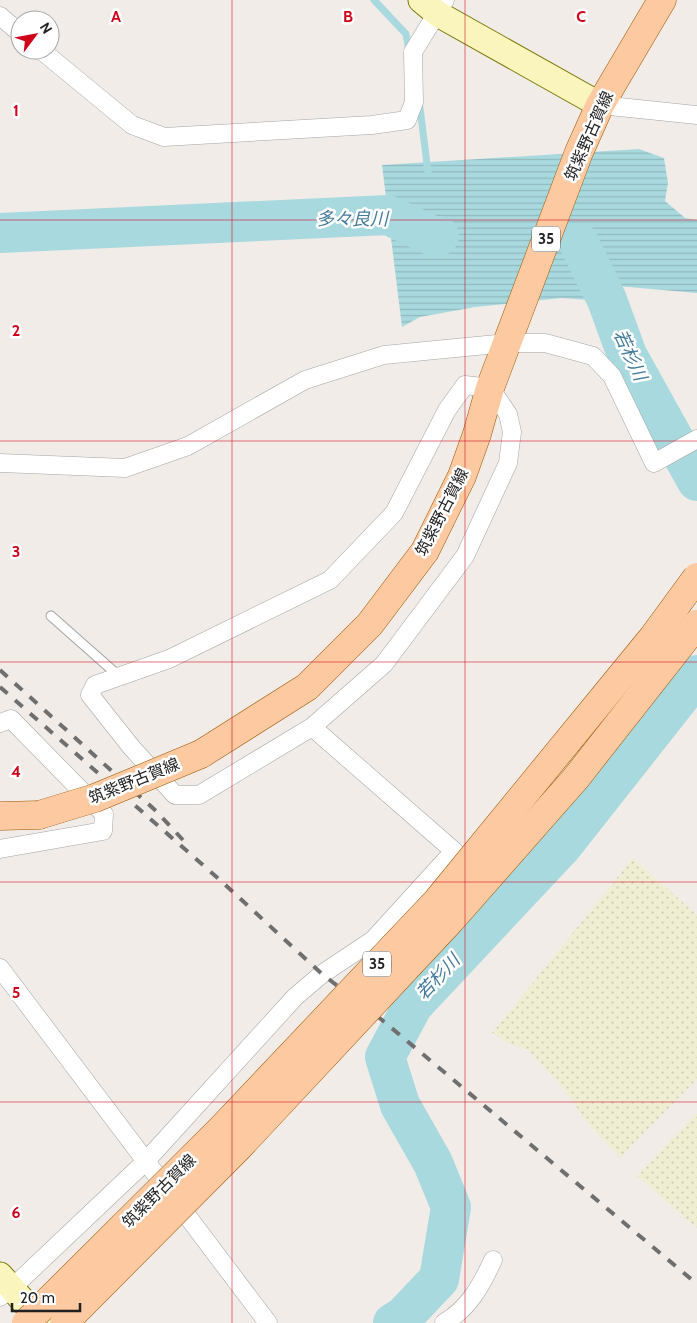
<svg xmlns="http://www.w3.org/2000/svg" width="697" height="1323" font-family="Cabin,'Noto Sans JP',sans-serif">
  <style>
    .farmland { fill: url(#farmland-dots) }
    .water { fill: url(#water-rules) }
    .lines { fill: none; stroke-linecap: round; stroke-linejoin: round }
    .stream { stroke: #a8d9de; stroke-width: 7 }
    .river { stroke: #a8d9de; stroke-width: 40 }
    .lane-casing { stroke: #a5a5a5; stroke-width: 11 }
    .street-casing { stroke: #a5a5a5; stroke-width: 19 }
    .secondary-casing { stroke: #7a7905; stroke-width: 27 }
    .primary-casing { stroke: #9d5600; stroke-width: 29 }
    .lane { stroke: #fff; stroke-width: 9 }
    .street { stroke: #fff; stroke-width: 18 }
    .secondary { stroke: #faf5bc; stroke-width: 25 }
    .primary { stroke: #fcc9a1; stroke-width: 28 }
    .rail { stroke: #6f6f6f; stroke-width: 4; stroke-dasharray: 10 10; stroke-linecap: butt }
    .primary-bridge-casing { stroke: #9d5600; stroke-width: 29; stroke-linecap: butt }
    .primary-bridge { stroke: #fcc9a1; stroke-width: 28 }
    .grid { fill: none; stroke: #d1001a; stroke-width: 1; stroke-opacity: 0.55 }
    .labels { text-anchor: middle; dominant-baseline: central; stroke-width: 5; stroke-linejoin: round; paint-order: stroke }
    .shield { fill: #fff; stroke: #646464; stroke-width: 1 }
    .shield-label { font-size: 15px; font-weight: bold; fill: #212121 }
    .street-label { font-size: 16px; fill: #212121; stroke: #fff }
    .water-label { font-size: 18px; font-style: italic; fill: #437999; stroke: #fff }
    .grid-label { font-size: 16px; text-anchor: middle; font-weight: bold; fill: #d1001a; stroke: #fff; stroke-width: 5; stroke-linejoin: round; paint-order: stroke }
  </style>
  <defs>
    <pattern id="farmland-dots" width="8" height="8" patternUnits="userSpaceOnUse" patternTransform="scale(1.25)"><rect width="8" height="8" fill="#efeed3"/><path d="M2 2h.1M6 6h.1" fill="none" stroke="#cdccb5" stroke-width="1.8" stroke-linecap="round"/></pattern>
    <pattern id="water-rules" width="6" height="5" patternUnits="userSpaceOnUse" patternTransform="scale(1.25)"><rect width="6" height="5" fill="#a8d9de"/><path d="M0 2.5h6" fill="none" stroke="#90babe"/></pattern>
  </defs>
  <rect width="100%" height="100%" fill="#f1ece7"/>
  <g class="farmland">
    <path d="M633,858L697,915V1079L620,1158L589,1125L561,1085L528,1050L506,1042L492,1033Z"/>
    <path d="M697,1113V1228L637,1176Z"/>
  </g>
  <path class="water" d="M639,149L664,158L668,183L665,201L685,218L697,220V293L617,286L589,300L562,298L475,307L420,317L402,327L382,165Z"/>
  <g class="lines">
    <g class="stream">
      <path d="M374,0L406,34L409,51"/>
      <path d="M419,100L428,172"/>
    </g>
    <g class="river">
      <path d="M0,233L388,215L435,237L439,236"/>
      <path d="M579,243L607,300L627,355L697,481"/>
      <path d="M393,1323L404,1316L439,1279L451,1207L433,1163L400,1105L385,1057L413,1005L562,846L697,675"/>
    </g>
    <g class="lane-casing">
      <path id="lane" d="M51,616L120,677"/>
    </g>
    <g class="street-casing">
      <g id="street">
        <path d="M0,16L20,33"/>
        <path d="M41,50L132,125L164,137L372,125L407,120L414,102L413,52L445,0"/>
        <path d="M600,105L697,115"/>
        <path d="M465,385L490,388L508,414L512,432L508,463L465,556L384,664L312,727L199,795H175L132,748L90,695L95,685L169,659L330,580L394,513L447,410Z"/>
        <path d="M0,463L125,468L188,446L305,380L384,355L507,343H545L593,356L612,376L654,463L697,439"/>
        <path d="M0,723L11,719L104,814L103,831L0,849"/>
        <path d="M0,968L268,1323"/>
        <path d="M0,1297L12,1288L145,1162L295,997L322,974L373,940L454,851L312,727"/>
        <path d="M444,1323C469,1308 481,1286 493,1260"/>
      </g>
    </g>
    <g class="secondary-casing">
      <g id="secondary">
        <path d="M421,0L438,14L600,105"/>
        <path d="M0,1275L43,1323"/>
      </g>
    </g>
    <g class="primary-casing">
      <g id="primary">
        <path d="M201,754L307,687L370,624L425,551L462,476L477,434L490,388L579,152L600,105L662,0"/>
        <path d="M0,816L39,815"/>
      </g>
    </g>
    <use href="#lane" class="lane"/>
    <use href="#street" class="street"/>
    <use href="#secondary" class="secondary"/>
    <use href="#primary" class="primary"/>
    <g class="rail">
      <path d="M0,670L156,811L183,840"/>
      <path d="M0,687L220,880L322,974L382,1020L697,1284"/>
    </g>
    <g class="primary-bridge-casing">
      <g id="primary-bridge">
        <path d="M39,815L95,798L201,754"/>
        <path d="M26,1323L222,1128L436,902L653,637L697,577"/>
        <path d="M64,1323L238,1148L451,920L576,778L697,624"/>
      </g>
    </g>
    <use href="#primary-bridge" class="primary-bridge"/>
  </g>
  <path class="grid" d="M232,0V1323M465,0V1323M0,220H697M0,441H697M0,662H697M0,882H697M0,1102H697"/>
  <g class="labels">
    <g class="shield">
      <rect x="532" y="226.5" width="28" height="25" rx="4"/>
      <rect x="363" y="951.5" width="28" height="25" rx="4"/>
    </g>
    <g class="shield-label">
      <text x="546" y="239">35</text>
      <text x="377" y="964">35</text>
    </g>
    <g class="street-label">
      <text transform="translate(589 136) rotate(-66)">筑紫野古賀線</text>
      <text transform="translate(442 512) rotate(-63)">筑紫野古賀線</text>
      <text transform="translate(134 781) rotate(-22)">筑紫野古賀線</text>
      <text transform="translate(159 1191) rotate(-45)">筑紫野古賀線</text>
    </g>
    <g class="water-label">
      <text x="352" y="219">多々良川</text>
      <text transform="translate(630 355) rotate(65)">若杉川</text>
      <text transform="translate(438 977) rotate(-47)">若杉川</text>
    </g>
  </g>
  <g class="grid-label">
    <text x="116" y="22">A</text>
    <text x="348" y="22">B</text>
    <text x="581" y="22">C</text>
    <text x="16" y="116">1</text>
    <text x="16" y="336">2</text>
    <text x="16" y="557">3</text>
    <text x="16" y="777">4</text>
    <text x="16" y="998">5</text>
    <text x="16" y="1218">6</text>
  </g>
  <g transform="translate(35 35) rotate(58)"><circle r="24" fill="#ffffff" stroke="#a6a6a6"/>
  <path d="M0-4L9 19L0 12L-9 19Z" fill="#d1001a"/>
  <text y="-8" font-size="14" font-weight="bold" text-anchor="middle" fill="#212121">N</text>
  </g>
  <path d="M12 1303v8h68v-8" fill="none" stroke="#212121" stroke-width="2.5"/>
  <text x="20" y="1303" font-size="15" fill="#212121" stroke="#ffffff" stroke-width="4" paint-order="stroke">20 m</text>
</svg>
